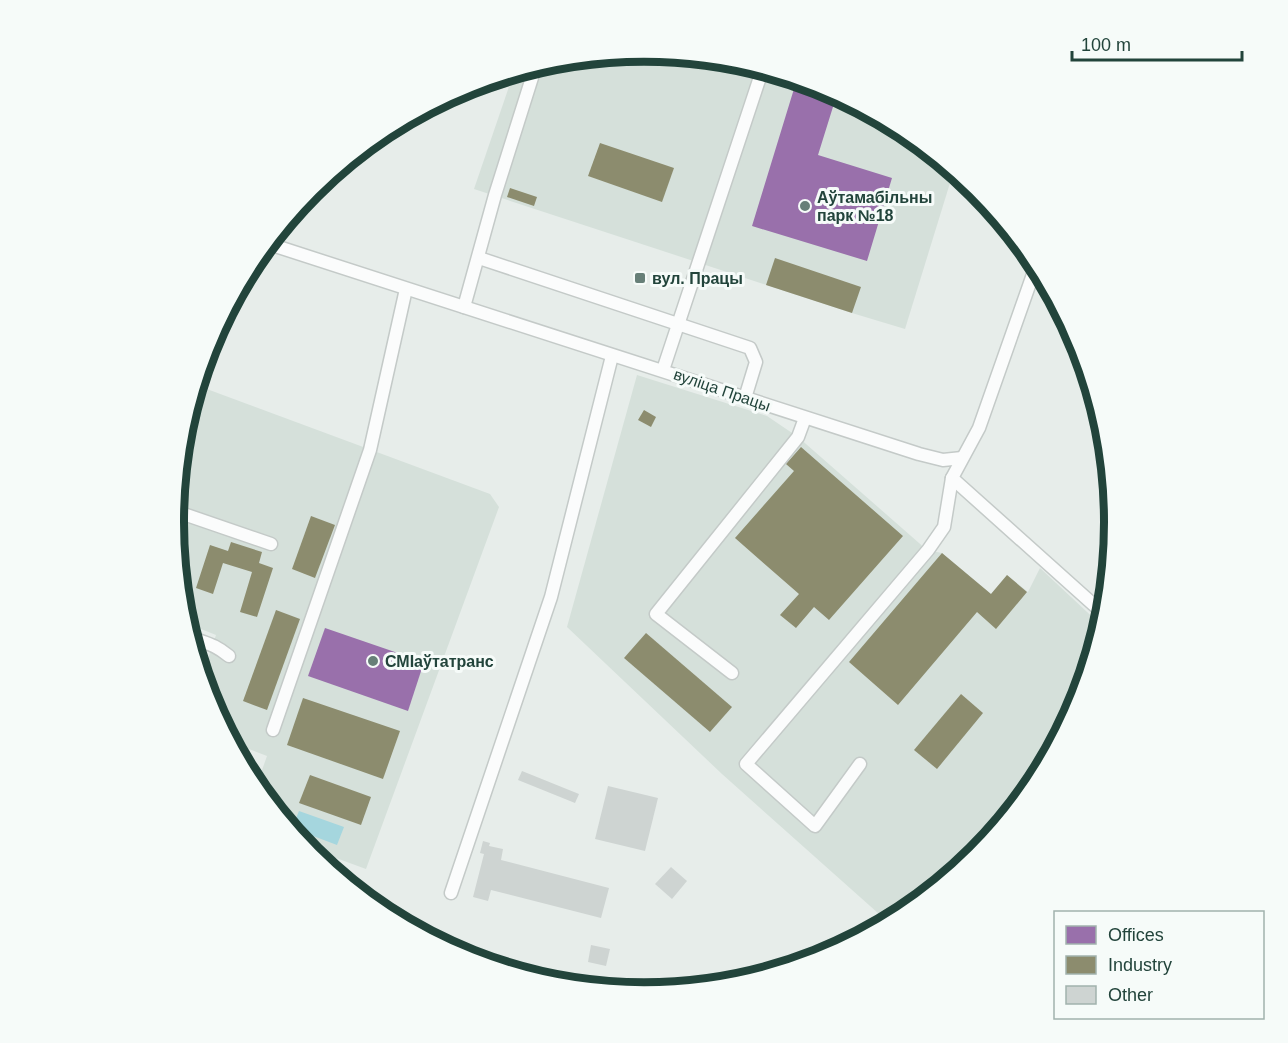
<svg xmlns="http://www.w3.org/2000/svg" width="1288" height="1043" font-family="Arial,sans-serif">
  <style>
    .built { fill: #d5e0da }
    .water { fill: #a5d6de }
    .offices { fill: #9970ab }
    .industry { fill: #8c8c6e }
    .building { fill: #ced4d2 }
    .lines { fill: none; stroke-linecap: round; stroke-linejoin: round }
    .minor-casing { stroke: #c4cac8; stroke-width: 15 }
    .minor { stroke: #fbfcfc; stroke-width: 12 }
    .poi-dot { fill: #677f78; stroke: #f6fbf9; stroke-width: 2 }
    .labels { text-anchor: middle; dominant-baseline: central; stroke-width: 6; stroke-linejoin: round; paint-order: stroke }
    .poi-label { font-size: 16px; font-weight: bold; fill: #22443b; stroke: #f6fbf9; text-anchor: start }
    .street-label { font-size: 16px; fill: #22443b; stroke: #f6fbf9 }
    .rim { fill: none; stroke: #22443b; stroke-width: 8 }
  </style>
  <rect width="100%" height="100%" fill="#e7edea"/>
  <g class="built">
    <path d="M644,51L736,60L824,87L906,130L954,170L905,329L852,313L474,189L514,72L553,60Z"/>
    <path d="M637,375L767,416L798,437L927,550L942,553L991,594L1007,575L1028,592L1040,568L1102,626L1079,702L1035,783L976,854L905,913L888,922L722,774L567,627Z"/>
    <path d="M196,385L490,494L499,507L366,869L306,847L256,787L267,756L231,742L209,701L202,677L216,635L186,623L182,613L174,521L183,429Z"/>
  </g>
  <path class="water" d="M299,811L344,827L337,845L292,828Z"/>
  <g class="offices">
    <path d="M797,79L824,87L837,94L818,155L892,178L867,261L752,226Z"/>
    <path d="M325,628L424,662L408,711L308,676Z"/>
  </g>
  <g class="industry">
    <path d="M600,143L674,168L662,202L588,176Z"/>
    <path d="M510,188L537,197L534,206L507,197Z"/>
    <path d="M775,258L861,287L852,313L766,285Z"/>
    <path d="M644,410L656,417L651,427L638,420Z"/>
    <path d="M801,447L903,536L829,620L814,607L796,628L780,615L799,594L735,538L794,471L786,464Z"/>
    <path d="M311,516L335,525L315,578L292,569Z"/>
    <path d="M231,542L262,552L259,563L273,568L257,617L240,612L252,572L223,563L213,594L196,588L210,545L228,551Z"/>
    <path d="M942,553L991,594L1007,575L1027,592L996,629L977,612L898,705L849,662Z"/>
    <path d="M276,610L300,619L267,710L243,701Z"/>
    <path d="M646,633L732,707L710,732L624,658Z"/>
    <path d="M961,694L983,713L937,769L914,750Z"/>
    <path d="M303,698L400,731L383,779L287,745Z"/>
    <path d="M310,775L371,797L361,825L299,803Z"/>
  </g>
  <g class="building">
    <path d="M522,771L579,794L575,803L518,780Z"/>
    <path d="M608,786L658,798L645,851L595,839Z"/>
    <path d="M483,841L490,843L489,846L503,849L501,860L609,888L601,918L491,890L488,901L473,897L484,854L480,853Z"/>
    <path d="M671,867L687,881L672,899L655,884Z"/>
    <path d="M591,945L610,949L606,966L588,962Z"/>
  </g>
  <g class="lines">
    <g class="minor-casing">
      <g id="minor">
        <path d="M266,243L919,454L943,460L962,458"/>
        <path d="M479,258L750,348L756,362L745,398"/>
        <path d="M1037,263L979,428L952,478L1105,615"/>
        <path d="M464,307L495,195L536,65"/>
        <path d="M663,370L763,68"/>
        <path d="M175,511L271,544"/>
        <path d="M190,637C208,644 214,644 229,656"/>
        <path d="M732,673L656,614L798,437L805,418"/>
        <path d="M273,730L370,450L406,289"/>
        <path d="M860,764L815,826L746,764L928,550L944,527L952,478"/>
        <path d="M451,893L551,597L612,356"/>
        <path d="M361,895L364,896"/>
      </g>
    </g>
    <use href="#minor" class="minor"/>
  </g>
  <g class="poi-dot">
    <circle cx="805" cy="206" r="6"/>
    <rect x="634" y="272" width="12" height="12" rx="3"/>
    <circle cx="373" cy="661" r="6"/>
  </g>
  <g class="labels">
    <g class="poi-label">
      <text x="817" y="197">Аўтамабільны<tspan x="817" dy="18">парк №18</tspan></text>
      <text x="652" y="278">вул. Працы</text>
      <text x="385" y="661">СМІаўтатранс</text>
    </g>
    <g class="street-label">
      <text transform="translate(722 390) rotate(19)">вуліца Працы</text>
    </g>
  </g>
  <path d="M0 0H1288V1043H0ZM184 522a460 460 0 1 1 920 0a460 460 0 1 1-920 0Z" fill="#f6fbf9" fill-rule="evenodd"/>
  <path class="rim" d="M184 522a460 460 0 1 1 920 0a460 460 0 1 1-920 0Z"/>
  <rect x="1054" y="911" width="210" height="108" fill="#f6fbf9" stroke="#a1b2ad" stroke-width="1.5"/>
  <rect x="1066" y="926" width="30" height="18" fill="#9970ab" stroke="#a1b2ad" stroke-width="1.5"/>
  <text x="1108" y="941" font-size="18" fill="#22443b">Offices</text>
  <rect x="1066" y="956" width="30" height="18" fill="#8c8c6e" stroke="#a1b2ad" stroke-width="1.5"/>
  <text x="1108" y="971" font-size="18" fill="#22443b">Industry</text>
  <rect x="1066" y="986" width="30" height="18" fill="#ced4d2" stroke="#a1b2ad" stroke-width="1.5"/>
  <text x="1108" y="1001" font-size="18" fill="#22443b">Other</text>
  <path d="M1072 51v9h170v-9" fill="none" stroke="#22443b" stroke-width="3"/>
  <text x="1081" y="51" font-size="18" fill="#22443b" stroke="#f6fbf9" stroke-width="4.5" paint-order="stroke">100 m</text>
</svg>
